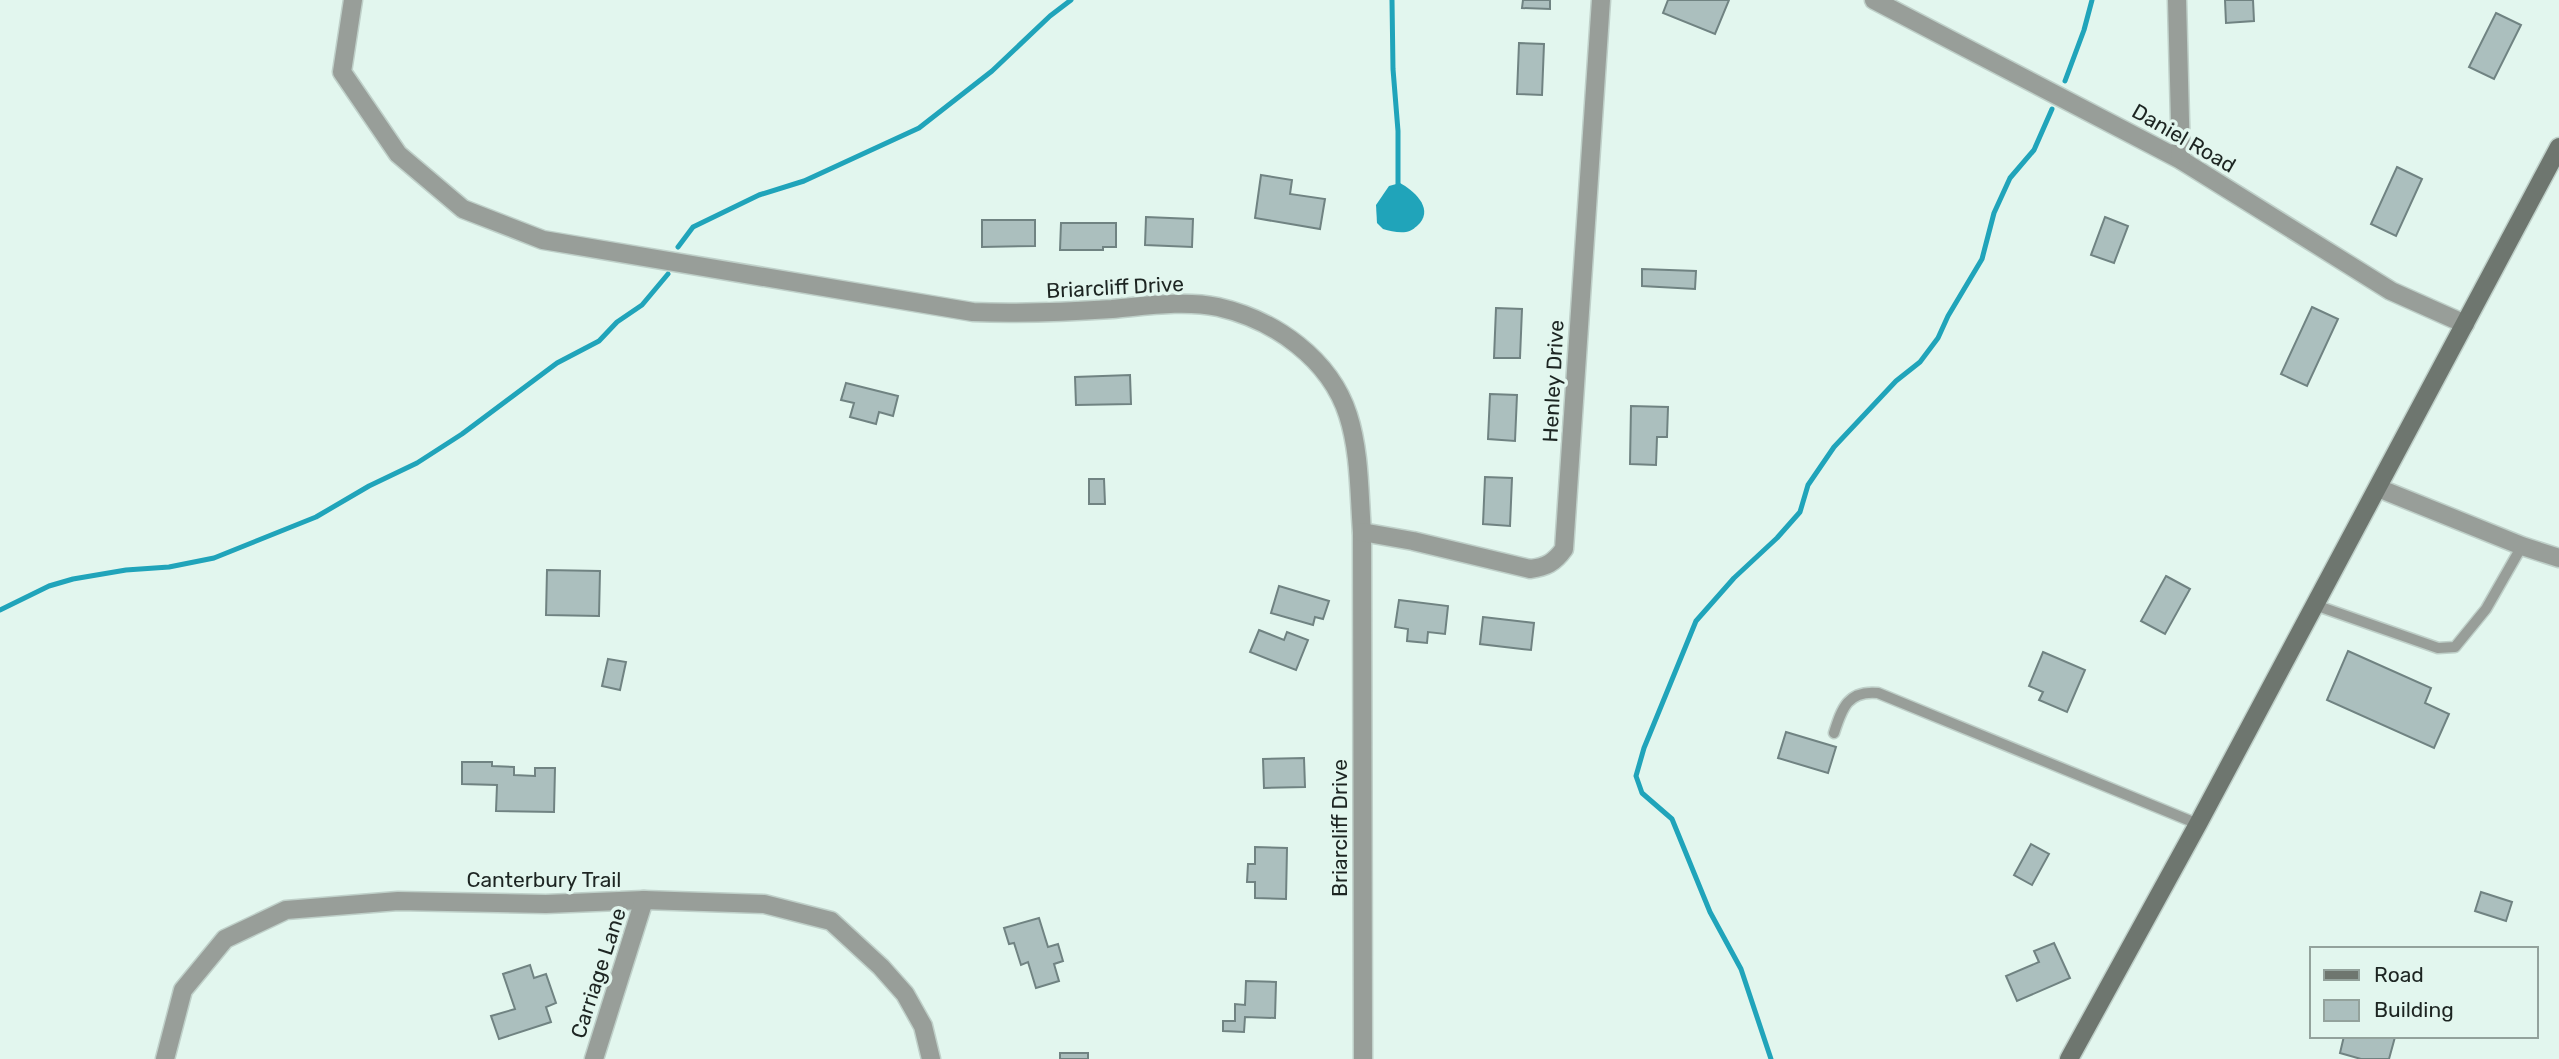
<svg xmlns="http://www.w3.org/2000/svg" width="2559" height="1059" font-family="Rubik,sans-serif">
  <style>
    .water { fill: #20a4ba }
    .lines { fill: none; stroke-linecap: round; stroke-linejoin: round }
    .stream { stroke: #20a4ba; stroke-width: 5 }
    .building { fill: #abbfbe; stroke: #708382; stroke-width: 2 }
    .service-casing { stroke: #bfd0c9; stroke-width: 13 }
    .minor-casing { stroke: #bfd0c9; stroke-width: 21 }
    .tertiary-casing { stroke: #bfd0c9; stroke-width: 21 }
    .secondary-casing { stroke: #bfd0c9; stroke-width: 21 }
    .service { stroke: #989e99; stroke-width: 10 }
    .minor { stroke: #989e99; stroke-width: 18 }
    .tertiary { stroke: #989e99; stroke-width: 18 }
    .secondary { stroke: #6e766f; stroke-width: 18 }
    .labels { text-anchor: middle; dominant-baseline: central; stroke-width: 7; stroke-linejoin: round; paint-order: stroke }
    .street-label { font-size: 21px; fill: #1d2522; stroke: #e2f6ee }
  </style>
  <rect width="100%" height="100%" fill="#e2f6ee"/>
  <path class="water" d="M1400,183C1413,190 1433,207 1420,223C1416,227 1412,231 1406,232C1398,233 1390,231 1383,229L1377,223L1376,205L1389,186Z"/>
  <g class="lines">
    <g class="stream">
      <path d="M1392,0L1393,69L1398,131V187"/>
      <path d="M2065,81L2084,30L2092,0"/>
      <path d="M678,247L693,227L759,195L804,181L919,128L992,71L1050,16L1071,0"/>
      <path d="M0,610L49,586L73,579L126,570L169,567L214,558L316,517L369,486L417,463L462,434L557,363L599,341L617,322L642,305L668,274"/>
      <path d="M1771,1059L1741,969L1710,912L1672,819L1642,793L1636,776L1644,748L1696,621L1734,578L1777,538L1800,512L1808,485L1834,447L1896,381L1920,362L1938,338L1948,316L1982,259L1994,213L2010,178L2034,150L2052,109"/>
    </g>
  </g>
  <g class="building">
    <path d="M1523,0H1550V9L1522,8Z"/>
    <path d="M1668,0H1729L1715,34L1663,13Z"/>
    <path d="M2225,0H2253L2254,21L2226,23Z"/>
    <path d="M2496,13L2521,25L2494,79L2469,67Z"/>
    <path d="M1519,43L1544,44L1542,95L1517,94Z"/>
    <path d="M2397,167L2422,179L2396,236L2371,224Z"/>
    <path d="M1261,175L1292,180L1290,194L1325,199L1320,229L1255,218Z"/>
    <path d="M1146,217L1193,219L1192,247L1145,245Z"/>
    <path d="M2105,217L2128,226L2114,263L2091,255Z"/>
    <path d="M982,220H1035V246L982,247Z"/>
    <path d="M1061,223H1116V247H1103V250H1060Z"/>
    <path d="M1642,269L1696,271L1695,289L1642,286Z"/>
    <path d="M2312,307L2338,319L2307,386L2281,374Z"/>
    <path d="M1496,308L1522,309L1520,358H1494Z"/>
    <path d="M1130,375L1131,404L1076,405L1075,377Z"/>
    <path d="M846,383L898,396L893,416L879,412L876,424L850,417L854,403L841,400Z"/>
    <path d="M1490,394L1517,395L1515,441L1488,439Z"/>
    <path d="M1631,406L1668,407L1667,437H1657L1656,465L1630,464Z"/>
    <path d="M1485,477L1512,478L1510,526L1483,524Z"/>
    <path d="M1089,479H1104L1105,504H1089Z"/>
    <path d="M547,570L600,571L599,616L546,615Z"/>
    <path d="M2166,576L2190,589L2165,634L2141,621Z"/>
    <path d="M1279,586L1329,601L1323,619L1315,617L1313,625L1271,613Z"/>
    <path d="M1399,600L1448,606L1445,634L1428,632L1427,643L1407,641L1408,629L1395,627Z"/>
    <path d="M1483,617L1534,623L1531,650L1480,644Z"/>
    <path d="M1259,630L1284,640L1287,632L1308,640L1296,670L1250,652Z"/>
    <path d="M2348,651L2431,688L2425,703L2449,714L2434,748L2327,700Z"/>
    <path d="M2043,652L2085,670L2067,712L2039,700L2043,692L2029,686Z"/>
    <path d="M608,659L626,662L620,690L602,686Z"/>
    <path d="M1786,732L1836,747L1828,773L1778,758Z"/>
    <path d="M1304,758L1305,787L1264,788L1263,759Z"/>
    <path d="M462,762H492V766L514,767V775L535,776V768H555L554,812L496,811L497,785L462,784Z"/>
    <path d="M2031,844L2049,854L2032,885L2014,875Z"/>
    <path d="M1255,847L1287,848L1286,899L1255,898V882H1247L1248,864H1255Z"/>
    <path d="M2481,892L2512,902L2506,921L2475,911Z"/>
    <path d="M1039,918L1048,947L1058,944L1063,961L1054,964L1059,981L1036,988L1028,962L1021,965L1014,943L1009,944L1004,928Z"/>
    <path d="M2054,943L2070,978L2017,1001L2006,976L2039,962L2034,951Z"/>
    <path d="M530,965L534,978L546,974L556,1003L546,1007L551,1022L499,1039L491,1016L515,1009L503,974Z"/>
    <path d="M1246,981L1276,982L1275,1018L1245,1017L1244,1032L1223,1031V1021H1235V1004L1245,1005Z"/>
    <path d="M2344,1036H2390L2395,1037L2389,1059H2361L2340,1053Z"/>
    <rect x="1060" y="1053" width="28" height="6"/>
  </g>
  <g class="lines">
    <g class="service-casing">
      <g id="service">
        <path d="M2315,605L2438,648L2455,647L2486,609L2522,546"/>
        <path d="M1834,733C1842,708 1848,690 1878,693L2198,824"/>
      </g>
    </g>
    <g class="minor-casing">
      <g id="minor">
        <path d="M353,0L342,72L398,154L463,209L543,240L973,312C1020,314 1065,312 1112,309C1146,306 1184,300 1218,307C1275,320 1330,359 1348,415C1360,452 1359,493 1362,532L1363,1059"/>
        <path d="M1874,0L2181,160L2391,291L2465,324"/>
        <path d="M2177,0L2181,160"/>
        <path d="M1362,532L1413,541L1530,569C1546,567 1554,563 1564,549L1601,0"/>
        <path d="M165,1059L183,990L225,939L286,910L398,901L546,904L644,900L764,904L831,921L881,967L905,994L923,1026L931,1059"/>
        <path d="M594,1059L644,900"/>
      </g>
    </g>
    <g class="tertiary-casing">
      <path id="tertiary" d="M2378,488L2522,546L2559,558"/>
    </g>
    <g class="secondary-casing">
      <path id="secondary" d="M2069,1059L2198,824L2559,147"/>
    </g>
    <use href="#service" class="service"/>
    <use href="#minor" class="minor"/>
    <use href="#tertiary" class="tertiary"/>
    <use href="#secondary" class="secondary"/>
  </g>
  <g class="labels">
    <g class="street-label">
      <text transform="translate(2184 138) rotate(30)">Daniel Road</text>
      <text transform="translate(1115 287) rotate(-3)">Briarcliff Drive</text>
      <text transform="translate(1553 381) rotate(-87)">Henley Drive</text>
      <text transform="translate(1339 828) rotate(-90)">Briarcliff Drive</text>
      <text x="544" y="879">Canterbury Trail</text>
      <text transform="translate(598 973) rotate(-72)">Carriage Lane</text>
    </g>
  </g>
  <rect x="2310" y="947" width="228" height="91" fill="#e2f6ee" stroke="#93a29c" stroke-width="2"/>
  <rect x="2324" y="970" width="35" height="10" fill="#6e766f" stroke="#93a29c" stroke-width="2"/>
  <text x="2374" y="982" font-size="21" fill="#1d2522">Road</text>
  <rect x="2324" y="1000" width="35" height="21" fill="#abbfbe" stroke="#93a29c" stroke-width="2"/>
  <text x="2374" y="1017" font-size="21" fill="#1d2522">Building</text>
</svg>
